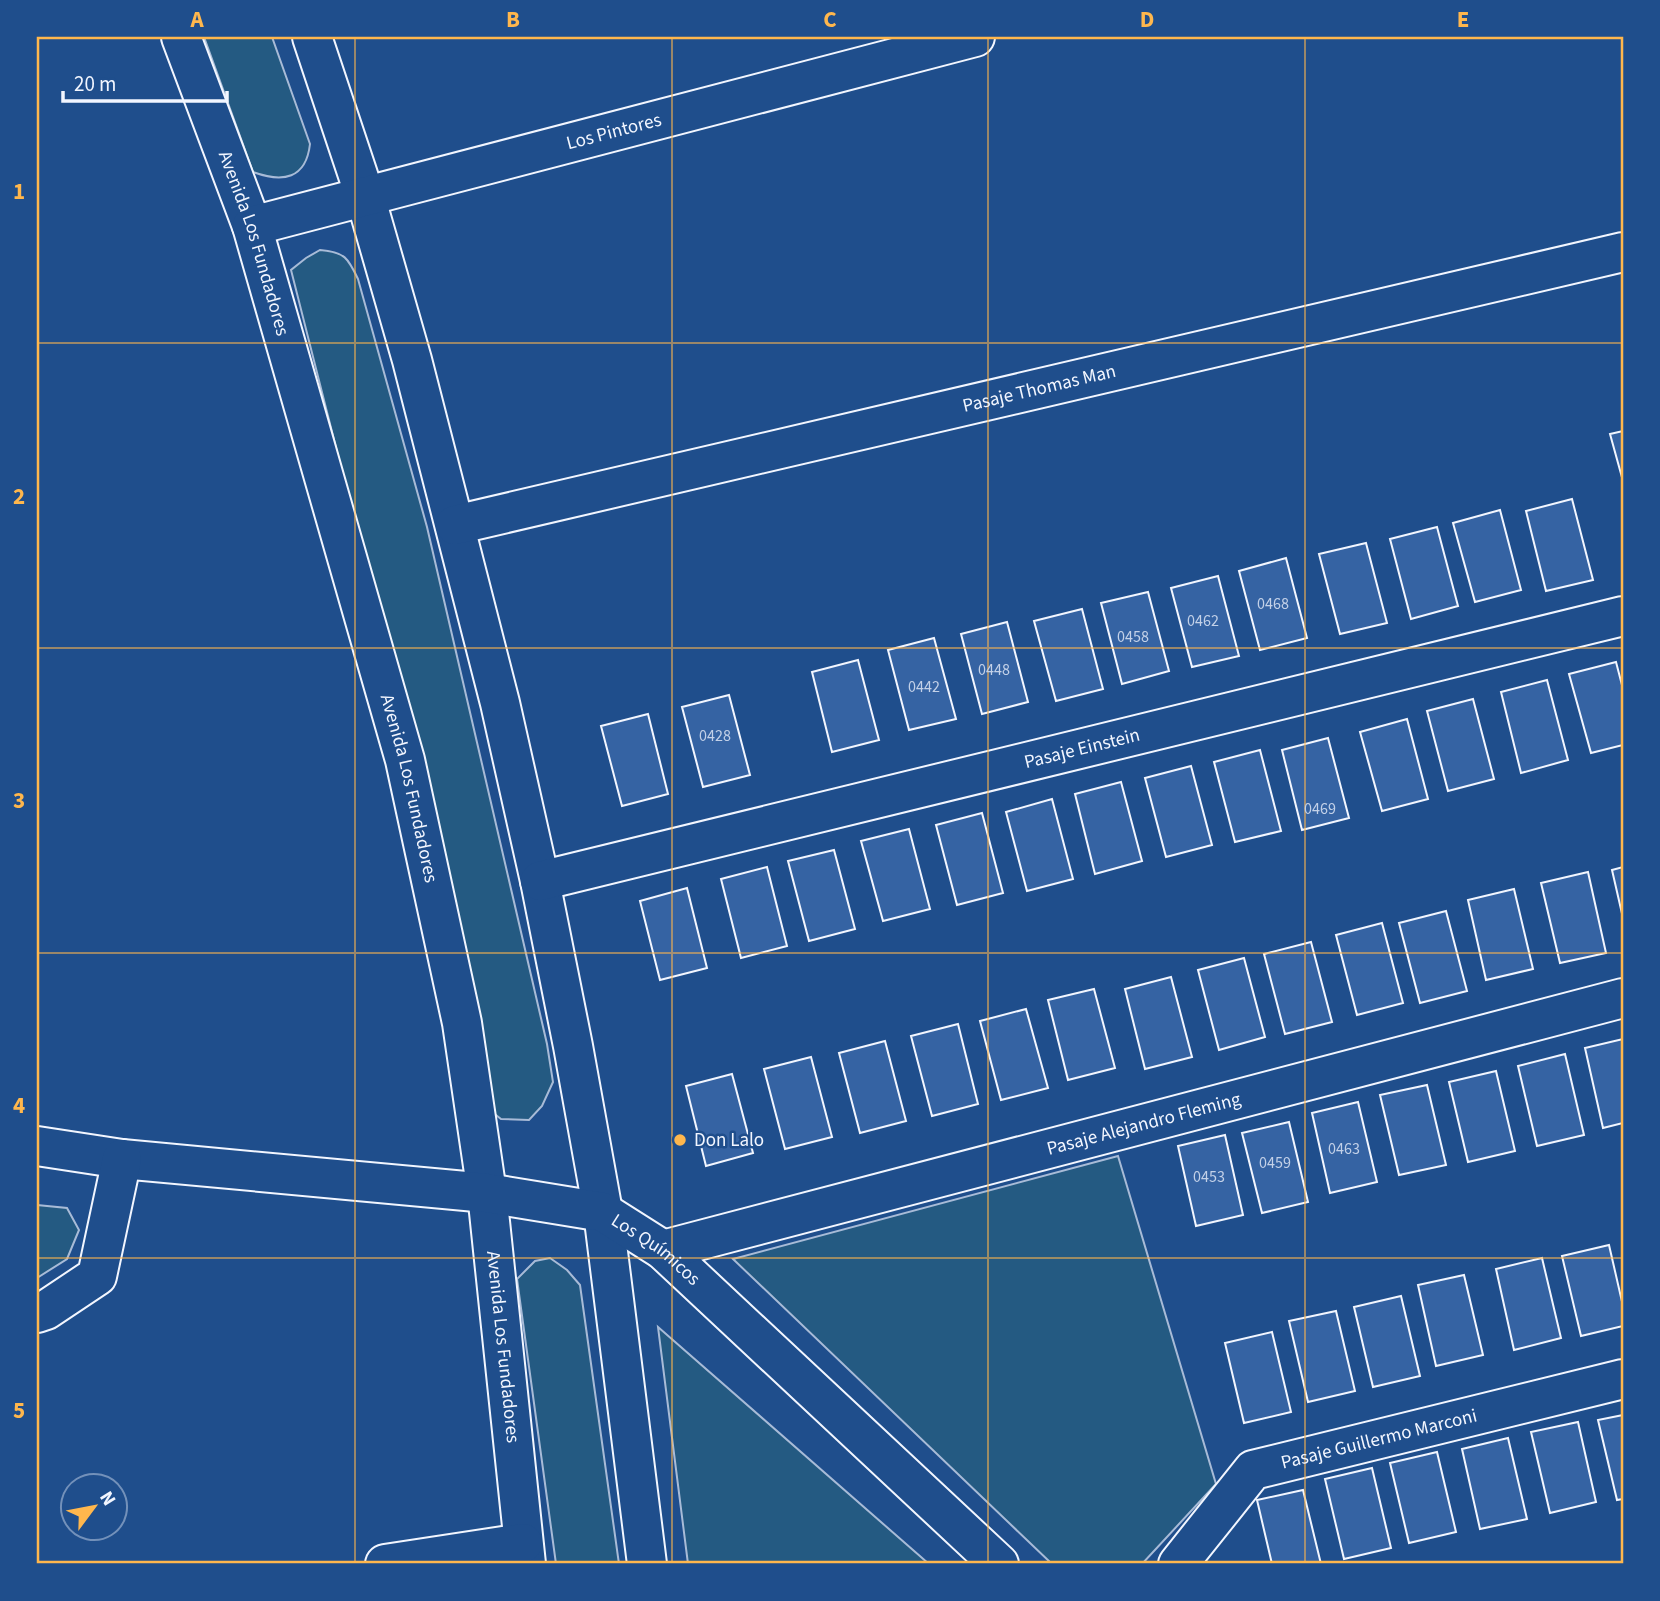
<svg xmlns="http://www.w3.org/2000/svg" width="1660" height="1601" font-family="'Source Sans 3',sans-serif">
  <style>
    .green { fill: #245a82; stroke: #a8bbd7; stroke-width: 2 }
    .building { fill: #3563a3; stroke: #f2f6ff; stroke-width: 2 }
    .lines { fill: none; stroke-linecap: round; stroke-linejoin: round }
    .minor-casing { stroke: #f2f6ff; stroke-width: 42 }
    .minor { stroke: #1f4e8c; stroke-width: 38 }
    .grid { fill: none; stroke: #ffb74d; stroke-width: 2; stroke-opacity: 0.55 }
    .poi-dot { fill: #ffb74d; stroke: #1f4e8c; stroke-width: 2.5 }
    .labels { text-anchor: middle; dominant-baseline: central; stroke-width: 5; stroke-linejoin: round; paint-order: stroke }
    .number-label { font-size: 16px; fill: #c3d1e8 }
    .street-label { font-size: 19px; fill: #f2f6ff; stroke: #1f4e8c }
    .poi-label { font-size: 19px; fill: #f2f6ff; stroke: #1f4e8c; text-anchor: start }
    .neatline { fill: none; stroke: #ffb74d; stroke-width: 2.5 }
    .grid-label { font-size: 23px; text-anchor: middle; font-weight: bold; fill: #ffb74d }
  </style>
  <rect width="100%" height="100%" fill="#1f4e8c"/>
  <g class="green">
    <path d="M204,37H272L310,144C306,179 283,183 253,172Z"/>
    <path d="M320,250C345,252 348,258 358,279L427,527L547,1044L553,1082L542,1106L529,1120L501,1119L482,1104L445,878L291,270L306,258Z"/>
    <path d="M1118,1156L1216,1484L1142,1564H1052L733,1259Z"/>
    <path d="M37,1205L67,1208L79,1230L67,1259L37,1278Z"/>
    <path d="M550,1258L567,1270L580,1285L619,1564H556L517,1279L535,1261Z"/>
    <path d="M658,1327L929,1564H688Z"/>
  </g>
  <g class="building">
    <path d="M1623,431V481L1610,434Z"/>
    <path d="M1572,499L1593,580L1546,591L1526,511Z"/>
    <path d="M1500,510L1521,590L1475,602L1453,523Z"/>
    <path d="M1437,527L1458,606L1411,619L1390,539Z"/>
    <path d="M1366,543L1387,623L1340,634L1319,554Z"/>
    <path d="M1286,558L1307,638L1260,650L1239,571Z"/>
    <path d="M1218,576L1239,656L1192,667L1171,588Z"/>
    <path d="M1148,592L1169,671L1122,684L1101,603Z"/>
    <path d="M1082,609L1103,689L1056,701L1034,621Z"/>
    <path d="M1007,622L1028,702L982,714L961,634Z"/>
    <path d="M934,638L956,719L909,730L888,650Z"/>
    <path d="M858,660L879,740L832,752L812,672Z"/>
    <path d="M1616,662L1623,689V745L1591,753L1569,674Z"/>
    <path d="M1547,680L1568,760L1521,773L1501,692Z"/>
    <path d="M729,695L750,775L703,787L682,707Z"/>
    <path d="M1473,699L1494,779L1448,791L1427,711Z"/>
    <path d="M648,714L668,794L622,806L601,726Z"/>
    <path d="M1407,719L1428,799L1382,811L1360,732Z"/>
    <path d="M1328,738L1349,818L1302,830L1282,750Z"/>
    <path d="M1260,750L1281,831L1235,842L1214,762Z"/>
    <path d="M1191,766L1212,845L1166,857L1145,778Z"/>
    <path d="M1121,782L1142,861L1095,874L1075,794Z"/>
    <path d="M1052,799L1073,879L1027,891L1006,812Z"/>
    <path d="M982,813L1003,893L957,905L936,825Z"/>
    <path d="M909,829L930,909L883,921L861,841Z"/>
    <path d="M834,850L855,929L809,941L788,861Z"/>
    <path d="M767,867L787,946L741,958L721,879Z"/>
    <path d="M1623,867V918L1612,870Z"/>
    <path d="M1588,872L1606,953L1560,963L1541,883Z"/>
    <path d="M687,888L707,968L660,980L640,901Z"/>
    <path d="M1514,889L1533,969L1486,980L1468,900Z"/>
    <path d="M1446,911L1467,991L1420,1003L1399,923Z"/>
    <path d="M1382,923L1403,1003L1357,1015L1336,935Z"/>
    <path d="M1311,942L1332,1022L1285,1034L1264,954Z"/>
    <path d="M1244,958L1265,1037L1219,1050L1198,970Z"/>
    <path d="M1171,977L1192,1057L1145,1069L1125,989Z"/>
    <path d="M1094,989L1115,1068L1068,1080L1048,1000Z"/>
    <path d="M1026,1009L1048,1088L1001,1100L980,1021Z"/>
    <path d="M958,1024L978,1104L932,1116L911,1036Z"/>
    <path d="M1623,1039V1123L1603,1128L1585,1048Z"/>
    <path d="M885,1041L906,1121L860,1133L839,1053Z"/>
    <path d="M1565,1054L1584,1135L1537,1146L1518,1066Z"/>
    <path d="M811,1057L832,1137L785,1149L764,1069Z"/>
    <path d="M1496,1071L1515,1151L1468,1162L1449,1082Z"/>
    <path d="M732,1074L753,1153L706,1166L686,1086Z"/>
    <path d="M1427,1085L1446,1165L1399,1175L1380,1095Z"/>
    <path d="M1358,1102L1377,1182L1330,1193L1312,1113Z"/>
    <path d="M1289,1122L1308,1202L1262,1213L1242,1133Z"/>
    <path d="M1225,1135L1243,1215L1196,1226L1178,1146Z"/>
    <path d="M1609,1245L1623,1306V1326L1581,1336L1562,1256Z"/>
    <path d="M1542,1258L1561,1338L1514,1350L1496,1269Z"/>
    <path d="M1464,1275L1483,1355L1436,1366L1418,1285Z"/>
    <path d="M1401,1296L1420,1376L1373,1387L1354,1307Z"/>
    <path d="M1336,1311L1355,1391L1308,1402L1289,1321Z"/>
    <path d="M1272,1332L1291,1412L1244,1423L1225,1343Z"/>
    <path d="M1623,1415V1499L1617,1500L1598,1420Z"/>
    <path d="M1578,1422L1596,1502L1550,1513L1531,1432Z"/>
    <path d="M1508,1438L1527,1519L1480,1529L1462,1449Z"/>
    <path d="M1437,1452L1456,1532L1409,1543L1390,1463Z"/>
    <path d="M1372,1468L1391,1548L1344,1559L1325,1479Z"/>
    <path d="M1303,1490L1321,1564H1272L1257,1500Z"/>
  </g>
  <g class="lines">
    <g class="minor-casing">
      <g id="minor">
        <path id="s1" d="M181,37L252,226L405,760L462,1023L487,1193L526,1564"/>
        <path d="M312,37L365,196L412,360L500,703L540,881L573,1046L603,1212L647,1564"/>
        <path id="s2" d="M252,226L975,37"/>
        <path id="s3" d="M455,525L1623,252"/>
        <path id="s4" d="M540,881L1623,616"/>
        <path id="s5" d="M37,1146L122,1159L487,1193L603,1212L663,1250L999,1564"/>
        <path id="s6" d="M663,1250L1623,998"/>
        <path d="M37,1313L46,1310L97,1276L122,1159"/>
        <path d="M385,1564L523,1543"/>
        <path id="s7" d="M1178,1564L1253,1470L1623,1379"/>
      </g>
    </g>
    <use href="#minor" class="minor"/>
  </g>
  <path class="grid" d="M355,37V1564M672,37V1564M988,37V1564M1305,37V1564M37,343H1623M37,648H1623M37,953H1623M37,1258H1623"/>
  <circle class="poi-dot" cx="680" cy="1140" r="7"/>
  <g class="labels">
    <g class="number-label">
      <text x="1273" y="604">0468</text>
      <text x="1203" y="621">0462</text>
      <text x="1133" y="637">0458</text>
      <text x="994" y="670">0448</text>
      <text x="924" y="687">0442</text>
      <text x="715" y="736">0428</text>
      <text x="1320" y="809">0469</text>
      <text x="1344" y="1149">0463</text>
      <text x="1275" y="1163">0459</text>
      <text x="1209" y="1177">0453</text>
    </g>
    <g class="street-label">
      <text stroke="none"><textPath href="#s2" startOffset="374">Los Pintores</textPath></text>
      <text stroke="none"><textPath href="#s1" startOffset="219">Avenida Los Fundadores</textPath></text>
      <text stroke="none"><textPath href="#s3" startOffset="600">Pasaje Thomas Man</textPath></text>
      <text stroke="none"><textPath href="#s4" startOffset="558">Pasaje Einstein</textPath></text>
      <text stroke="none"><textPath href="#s1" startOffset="786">Avenida Los Fundadores</textPath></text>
      <text stroke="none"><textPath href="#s6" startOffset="497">Pasaje Alejandro Fleming</textPath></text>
      <text stroke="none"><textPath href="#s5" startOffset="635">Los Químicos</textPath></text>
      <text stroke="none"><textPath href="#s1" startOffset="1353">Avenida Los Fundadores</textPath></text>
      <text stroke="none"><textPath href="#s7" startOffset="250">Pasaje Guillermo Marconi</textPath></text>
    </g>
    <g class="poi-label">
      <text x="694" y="1140">Don Lalo</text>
    </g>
  </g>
  <rect width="1660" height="1601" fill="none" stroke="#1f4e8c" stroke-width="77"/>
  <g transform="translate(94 1507) rotate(58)"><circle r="33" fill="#1f4e8c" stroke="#7391ba" stroke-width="2"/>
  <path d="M0-5L12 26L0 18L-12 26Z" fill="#ffb74d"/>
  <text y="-10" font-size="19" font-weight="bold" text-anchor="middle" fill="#f2f6ff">N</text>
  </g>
  <path d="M63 91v10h164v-10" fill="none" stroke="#f2f6ff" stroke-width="3.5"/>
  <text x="74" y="91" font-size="21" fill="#f2f6ff" stroke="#1f4e8c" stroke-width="5" paint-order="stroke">20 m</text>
  <rect x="38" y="38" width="1584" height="1524" class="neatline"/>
  <g class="grid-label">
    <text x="197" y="27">A</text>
    <text x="513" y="27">B</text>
    <text x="830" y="27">C</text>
    <text x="1147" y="27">D</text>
    <text x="1463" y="27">E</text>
    <text x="19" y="199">1</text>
    <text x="19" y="504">2</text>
    <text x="19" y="808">3</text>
    <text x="19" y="1113">4</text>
    <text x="19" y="1418">5</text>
  </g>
</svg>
